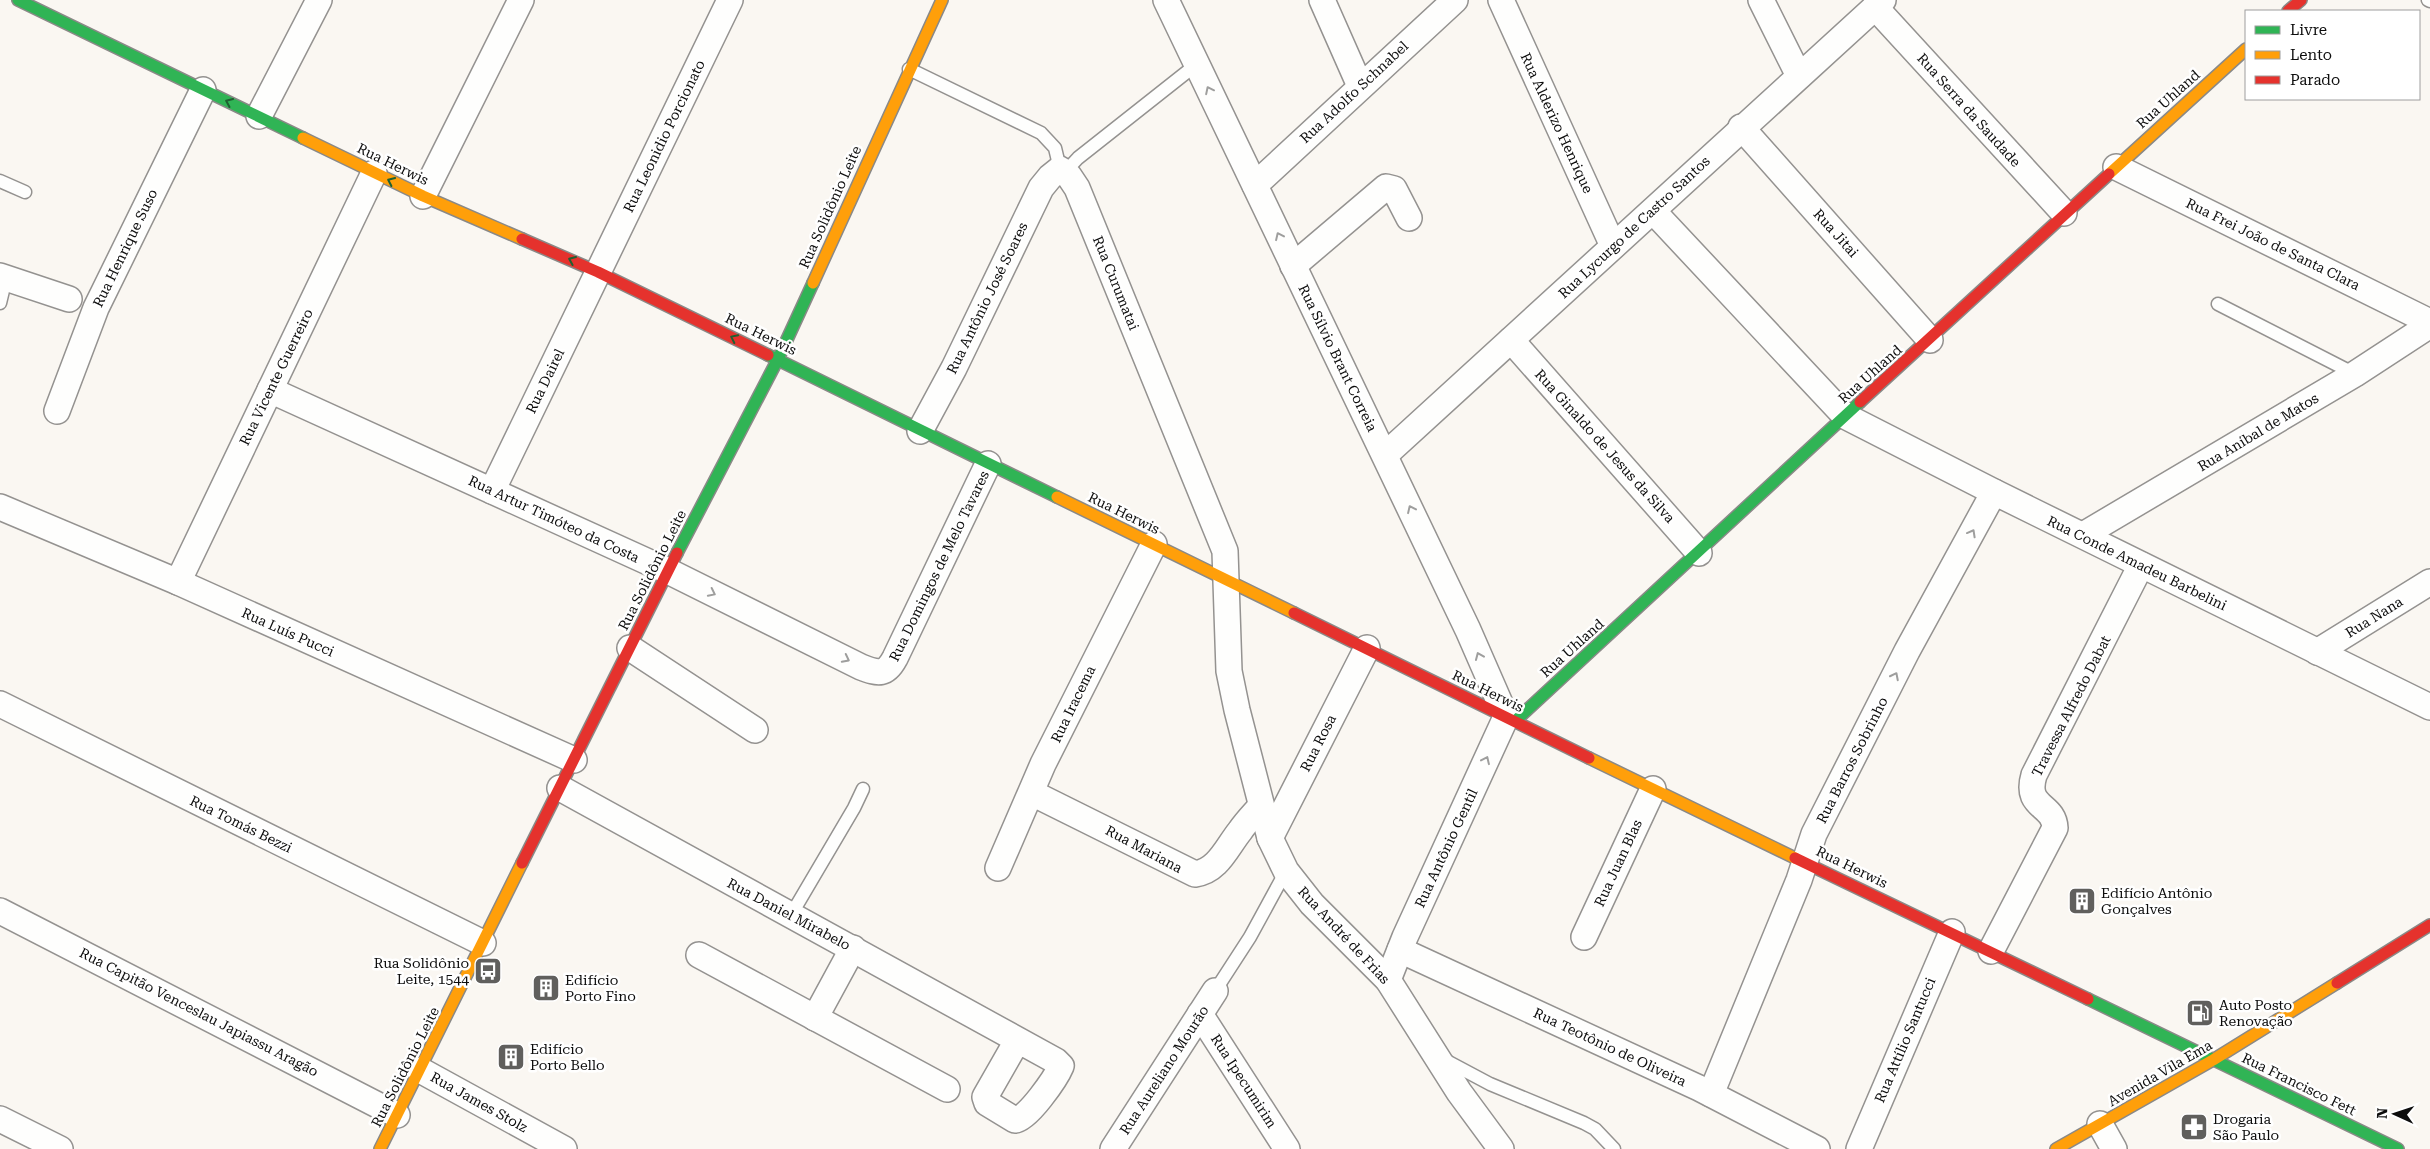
<svg xmlns="http://www.w3.org/2000/svg" width="2430" height="1149" font-family="'Roboto Serif',serif">
  <style>
    .lines { fill: none; stroke-linecap: round; stroke-linejoin: round }
    .lane-casing { stroke: #949290; stroke-width: 15 }
    .street-casing { stroke: #949290; stroke-width: 28 }
    .fast-casing { stroke: #8a8987; stroke-width: 14 }
    .slow-casing { stroke: #8a8987; stroke-width: 14 }
    .jam-casing { stroke: #8a8987; stroke-width: 14 }
    .lane { stroke: #fefefd; stroke-width: 12 }
    .street { stroke: #fefefd; stroke-width: 25 }
    .fast { stroke: #30b455; stroke-width: 11 }
    .slow { stroke: #ff9f0a; stroke-width: 11 }
    .jam { stroke: #e5322d; stroke-width: 11 }
    .oneway { stroke: #9e9e9d }
    .oneway2 { stroke: #1e6031 }
    .labels { text-anchor: middle; dominant-baseline: central; stroke-width: 5; stroke-linejoin: round; paint-order: stroke }
    .street-label { font-size: 14px; fill: #0d0d0d; stroke: #fff }
    .poi-label { font-size: 14px; fill: #0d0d0d; stroke: #fff; text-anchor: start }
  </style>
  <rect width="100%" height="100%" fill="#faf7f2"/>
  <g class="lines">
    <g class="lane-casing">
      <g id="lane">
        <path d="M2428,0L2430,1"/>
        <path d="M909,69L1041,133L1055,148L1060,169"/>
        <path d="M1065,172L1078,158L1197,64"/>
        <path d="M0,181L25,192"/>
        <path d="M0,303L6,278"/>
        <path d="M2218,304L2355,374"/>
        <path d="M791,915L854,808L863,789"/>
        <path d="M1215,991L1250,937L1286,871"/>
        <path d="M1443,1059L1490,1084L1584,1123L1595,1129L1614,1149"/>
      </g>
    </g>
    <g class="street-casing">
      <g id="street">
        <path d="M1166,0L1468,630L1506,717L1405,937L1388,980"/>
        <path d="M1322,0L1360,86"/>
        <path d="M1501,0L1613,246"/>
        <path d="M1761,0L1799,76"/>
        <path d="M1875,7L2064,213"/>
        <path d="M259,116L319,0"/>
        <path d="M1741,127L1930,340"/>
        <path d="M2116,167L2430,322"/>
        <path d="M1255,185L1455,0"/>
        <path d="M423,196L521,0"/>
        <path d="M1653,211L1845,416L1994,492L2430,707"/>
        <path d="M1293,266L1386,187L1394,189L1409,218"/>
        <path d="M0,276L69,299"/>
        <path d="M1511,340L1699,553"/>
        <path d="M270,390L668,571L861,667C879,674 886,675 895,658L988,464"/>
        <path d="M57,411L96,308L203,90"/>
        <path d="M920,431L954,368L1041,188L1050,177L1060,169L1069,176L1077,188L1225,551L1229,671L1237,710L1270,838L1286,871L1312,904L1388,980L1459,1092L1501,1149"/>
        <path d="M1385,455L1883,0"/>
        <path d="M492,491L730,0"/>
        <path d="M0,507L178,582L574,760"/>
        <path d="M2083,535L2355,374L2430,325"/>
        <path d="M178,582L374,173"/>
        <path d="M630,648L755,730"/>
        <path d="M2317,652L2430,582"/>
        <path d="M0,704L483,943"/>
        <path d="M560,788L1056,1061L1061,1066C1056,1078 1027,1120 1015,1120L987,1103L985,1097L1017,1041"/>
        <path d="M1032,793L1195,874C1218,871 1227,847 1240,831C1246,822 1254,814 1261,806"/>
        <path d="M1270,838L1367,648"/>
        <path d="M998,868L1043,764L1154,544"/>
        <path d="M0,911L397,1115"/>
        <path d="M1584,937L1653,789"/>
        <path d="M1400,950L1699,1088L1817,1149"/>
        <path d="M1991,951L2055,828C2054,803 2024,809 2034,775L2141,565"/>
        <path d="M699,955L947,1089"/>
        <path d="M1200,1014L1287,1149"/>
        <path d="M815,1018L853,948"/>
        <path d="M420,1070L564,1149"/>
        <path d="M1711,1094L1799,880L1814,834L1907,651L1994,492"/>
        <path d="M0,1119L60,1149"/>
        <path d="M2100,1124L2114,1149"/>
        <path d="M1113,1149L1215,991"/>
        <path d="M1859,1149L1952,932"/>
      </g>
    </g>
    <g class="fast-casing">
      <g id="fast">
        <path d="M18,0L303,138"/>
        <path d="M768,355L1057,497"/>
        <path d="M677,553L778,359L813,283"/>
        <path d="M1515,721L1860,402"/>
        <path d="M2088,999L2398,1149"/>
      </g>
    </g>
    <g class="slow-casing">
      <g id="slow">
        <path d="M303,138L423,196L522,239"/>
        <path d="M2109,174L2246,49"/>
        <path d="M813,283L942,0"/>
        <path d="M1057,497L1294,613"/>
        <path d="M1589,758L1795,858"/>
        <path d="M380,1149L522,863"/>
        <path d="M2056,1149L2213,1060L2337,983"/>
      </g>
    </g>
    <g class="jam-casing">
      <g id="jam">
        <path d="M2288,11L2301,0"/>
        <path d="M522,239L598,272L768,355"/>
        <path d="M1860,402L2109,174"/>
        <path d="M1294,613L1589,758"/>
        <path d="M1795,858L2088,999"/>
        <path d="M522,863L677,553"/>
        <path d="M2337,983L2430,925"/>
      </g>
    </g>
    <use href="#lane" class="lane"/>
    <use href="#street" class="street"/>
    <use href="#fast" class="fast"/>
    <use href="#slow" class="slow"/>
    <use href="#jam" class="jam"/>
  </g>
  <defs><path id="oneway-chevron" d="M-2-3.5L2.5 0L-2 3.5" fill="none" stroke-width="1.6" stroke-linecap="round" stroke-linejoin="round" transform="scale(1.25)"/></defs>
  <g class="oneway">
    <use href="#oneway-chevron" transform="translate(1209 90) rotate(-116)"/>
    <use href="#oneway-chevron" transform="translate(1279 236) rotate(-115)"/>
    <use href="#oneway-chevron" transform="translate(1411 509) rotate(-115)"/>
    <use href="#oneway-chevron" transform="translate(1972 533) rotate(-61)"/>
    <use href="#oneway-chevron" transform="translate(712 593) rotate(26)"/>
    <use href="#oneway-chevron" transform="translate(1479 656) rotate(-113)"/>
    <use href="#oneway-chevron" transform="translate(846 659) rotate(27)"/>
    <use href="#oneway-chevron" transform="translate(1895 676) rotate(-63)"/>
    <use href="#oneway-chevron" transform="translate(1486 760) rotate(-65)"/>
  </g>
  <g class="oneway2">
    <use href="#oneway-chevron" transform="translate(229 102) rotate(-156)"/>
    <use href="#oneway-chevron" transform="translate(391 181) rotate(-155)"/>
    <use href="#oneway-chevron" transform="translate(572 260) rotate(-157)"/>
    <use href="#oneway-chevron" transform="translate(734 338) rotate(-154)"/>
  </g>
  <defs>
    <g id="building-square" transform="scale(1.4375)"><rect x="-9" y="-9" width="18" height="18" rx="4" fill="#605f5d" stroke="#fff"/><path d="M-4-6H4V6H1V3H-1V6H-4ZM-2.5-4.3h1.7v1.8h-1.7ZM.8-4.3h1.7v1.8H.8ZM-2.5-1h1.7V.8h-1.7ZM.8-1h1.7V.8H.8Z" fill="#fff"/></g>
    <g id="bus-square" transform="scale(1.4375)"><rect x="-9" y="-9" width="18" height="18" rx="4" fill="#605f5d" stroke="#fff"/><path d="M-5-6H5V4H4V6H2V4H-2V6H-4V4H-5ZM-3.5-4V0h7V-4ZM-3.5 1.2v1.5H-2V1.2ZM2 1.2v1.5H3.5V1.2Z" fill="#fff"/></g>
    <g id="fuel-square" transform="scale(1.4375)"><rect x="-9" y="-9" width="18" height="18" rx="4" fill="#605f5d" stroke="#fff"/><path d="M-5.5-6h7V0h2V4h1.3V-2.5L3-4.5l.8-.8L6-3V5H2.5V1h-1V6h-7ZM-4.2-4.7v3.2H.2V-4.7Z" fill="#fff"/></g>
    <g id="pharmacy-square" transform="scale(1.4375)"><rect x="-9" y="-9" width="18" height="18" rx="4" fill="#605f5d" stroke="#fff"/><path d="M-2-6h4v4h4v4h-4v4h-4v-4h-4v-4h4Z" fill="#fff"/></g>
  </defs>
  <g fill-rule="evenodd">
    <use href="#building-square" x="2082" y="901"/>
    <use href="#bus-square" x="488" y="971"/>
    <use href="#building-square" x="546" y="988"/>
    <use href="#fuel-square" x="2200" y="1013"/>
    <use href="#building-square" x="511" y="1057"/>
    <use href="#pharmacy-square" x="2194" y="1127"/>
  </g>
  <g class="labels">
    <g class="street-label">
      <text transform="translate(1354 92) rotate(-43)">Rua Adolfo Schnabel</text>
      <text transform="translate(2168 99) rotate(-42)">Rua Uhland</text>
      <text transform="translate(1969 110) rotate(48)">Rua Serra da Saudade</text>
      <text transform="translate(1557 123) rotate(65)">Rua Alderizo Henrique</text>
      <text transform="translate(664 136) rotate(-64)">Rua Leonidio Porcionato</text>
      <text transform="translate(393 164) rotate(26)">Rua Herwis</text>
      <text transform="translate(830 207) rotate(-66)">Rua Solidônio Leite</text>
      <text transform="translate(1634 227) rotate(-43)">Rua Lycurgo de Castro Santos</text>
      <text transform="translate(1836 233) rotate(48)">Rua Jitai</text>
      <text transform="translate(2273 244) rotate(26)">Rua Frei João de Santa Clara</text>
      <text transform="translate(125 248) rotate(-64)">Rua Henrique Suso</text>
      <text transform="translate(1116 283) rotate(68)">Rua Curumatai</text>
      <text transform="translate(987 298) rotate(-64)">Rua Antônio José Soares</text>
      <text transform="translate(761 334) rotate(26)">Rua Herwis</text>
      <text transform="translate(1338 358) rotate(64)">Rua Sílvio Brant Correia</text>
      <text transform="translate(1870 374) rotate(-42)">Rua Uhland</text>
      <text transform="translate(276 377) rotate(-64)">Rua Vicente Guerreiro</text>
      <text transform="translate(545 381) rotate(-64)">Rua Dairel</text>
      <text transform="translate(2258 432) rotate(-31)">Rua Aníbal de Matos</text>
      <text transform="translate(1605 446) rotate(48)">Rua Ginaldo de Jesus da Silva</text>
      <text transform="translate(1124 513) rotate(26)">Rua Herwis</text>
      <text transform="translate(554 519) rotate(25)">Rua Artur Timóteo da Costa</text>
      <text transform="translate(2137 563) rotate(26)">Rua Conde Amadeu Barbelini</text>
      <text transform="translate(939 566) rotate(-64)">Rua Domingos de Melo Tavares</text>
      <text transform="translate(652 570) rotate(-63)">Rua Solidônio Leite</text>
      <text transform="translate(2374 617) rotate(-32)">Rua Nana</text>
      <text transform="translate(288 632) rotate(24)">Rua Luís Pucci</text>
      <text transform="translate(1572 648) rotate(-42)">Rua Uhland</text>
      <text transform="translate(1488 691) rotate(26)">Rua Herwis</text>
      <text transform="translate(1073 704) rotate(-64)">Rua Iracema</text>
      <text transform="translate(2071 706) rotate(-63)">Travessa Alfredo Dabat</text>
      <text transform="translate(1318 743) rotate(-63)">Rua Rosa</text>
      <text transform="translate(1852 760) rotate(-63)">Rua Barros Sobrinho</text>
      <text transform="translate(241 824) rotate(26)">Rua Tomás Bezzi</text>
      <text transform="translate(1446 848) rotate(-65)">Rua Antônio Gentil</text>
      <text transform="translate(1144 849) rotate(28)">Rua Mariana</text>
      <text transform="translate(1618 863) rotate(-65)">Rua Juan Blas</text>
      <text transform="translate(1852 867) rotate(26)">Rua Herwis</text>
      <text transform="translate(789 914) rotate(28)">Rua Daniel Mirabelo</text>
      <text transform="translate(1344 935) rotate(47)">Rua André de Frias</text>
      <text transform="translate(199 1012) rotate(27)">Rua Capitão Venceslau Japiassu Aragão</text>
      <text transform="translate(1905 1040) rotate(-67)">Rua Attílio Santucci</text>
      <text transform="translate(1610 1047) rotate(25)">Rua Teotônio de Oliveira</text>
      <text transform="translate(405 1067) rotate(-63)">Rua Solidônio Leite</text>
      <text transform="translate(1164 1070) rotate(-57)">Rua Aureliano Mourão</text>
      <text transform="translate(2160 1073) rotate(-30)">Avenida Vila Ema</text>
      <text transform="translate(1244 1081) rotate(57)">Rua Ipecumirim</text>
      <text transform="translate(2299 1084) rotate(26)">Rua Francisco Fett</text>
      <text transform="translate(479 1102) rotate(29)">Rua James Stolz</text>
    </g>
    <g class="poi-label">
      <text x="2101" y="893">Edifício Antônio<tspan x="2101" dy="16">Gonçalves</tspan></text>
      <text x="469" y="963" text-anchor="end">Rua Solidônio<tspan x="469" dy="16">Leite, 1544</tspan></text>
      <text x="565" y="980">Edifício<tspan x="565" dy="16">Porto Fino</tspan></text>
      <text x="2219" y="1005">Auto Posto<tspan x="2219" dy="16">Renovação</tspan></text>
      <text x="530" y="1049">Edifício<tspan x="530" dy="16">Porto Bello</tspan></text>
      <text x="2213" y="1119">Drogaria<tspan x="2213" dy="16">São Paulo</tspan></text>
    </g>
  </g>
  <rect x="2245" y="10" width="175" height="90" fill="#ffffff" stroke="#9e9e9e"/>
  <rect x="2255" y="26" width="25" height="8" fill="#30b455" stroke="#9e9e9e"/>
  <text x="2290" y="35" font-size="15" fill="#0d0d0d">Livre</text>
  <rect x="2255" y="51" width="25" height="8" fill="#ff9f0a" stroke="#9e9e9e"/>
  <text x="2290" y="60" font-size="15" fill="#0d0d0d">Lento</text>
  <rect x="2255" y="76" width="25" height="8" fill="#e5322d" stroke="#9e9e9e"/>
  <text x="2290" y="85" font-size="15" fill="#0d0d0d">Parado</text>
  <g transform="translate(2395 1114) rotate(273)" stroke="#ffffff" stroke-width="4" paint-order="stroke">
  <path d="M0-4L9 19L0 12L-9 19Z" fill="#0d0d0d"/>
  <text y="-8" font-size="14" font-weight="bold" text-anchor="middle" fill="#0d0d0d">N</text>
  </g>
</svg>
